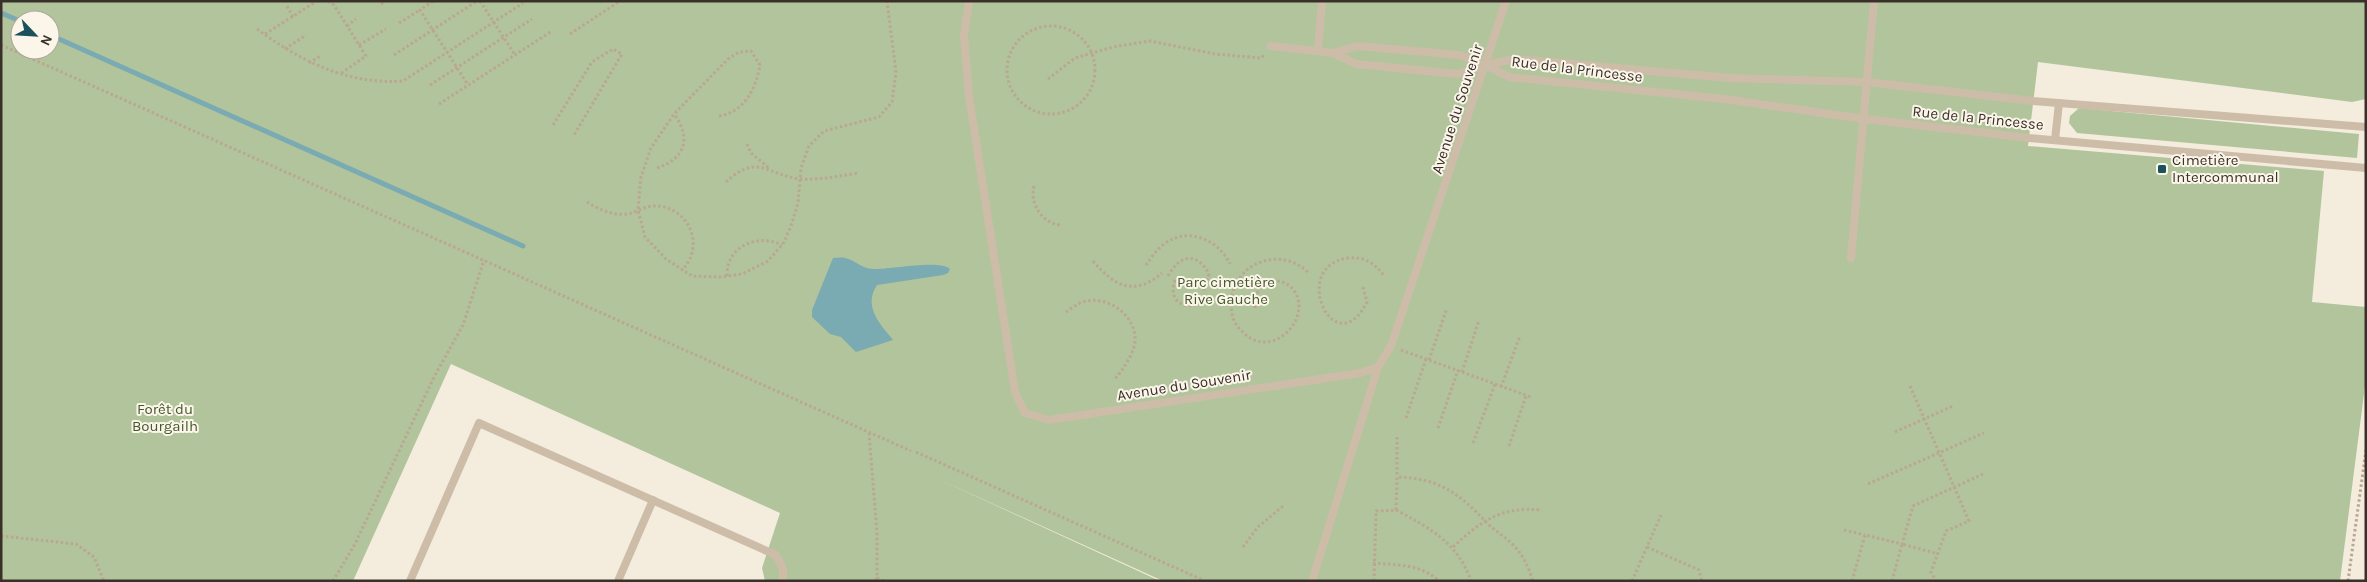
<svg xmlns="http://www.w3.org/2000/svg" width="2367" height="582" font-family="Karla,sans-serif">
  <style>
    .green { fill: #b2c49c; fill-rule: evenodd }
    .water { fill: #7aaab2 }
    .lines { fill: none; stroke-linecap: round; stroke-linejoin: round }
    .stream { stroke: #7aaab2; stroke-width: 5 }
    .path { stroke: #b9a792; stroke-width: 3; stroke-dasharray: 2.5 2.5; stroke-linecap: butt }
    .lane { stroke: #cdbda8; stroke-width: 8 }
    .poi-dot { fill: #1b515d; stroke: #fbf5ea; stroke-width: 2 }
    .labels { text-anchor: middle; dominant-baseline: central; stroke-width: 4; stroke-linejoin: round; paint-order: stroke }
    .street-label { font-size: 15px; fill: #393029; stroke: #fbf5ea }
    .poi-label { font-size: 15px; fill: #393029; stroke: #fbf5ea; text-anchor: start }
    .park-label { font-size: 15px; fill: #43592b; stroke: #fbf5ea }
  </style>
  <rect width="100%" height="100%" fill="#f4ecdd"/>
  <g class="green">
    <path d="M1,1H2366V99L2352,102L2038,62L2028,146L2324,171L2312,302L2366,307V378L2340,581H1163L936,478L1160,581H765L762,568L780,513L451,364L353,581H1ZM20,20H50V50H20Z"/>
    <path d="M2079,108L2359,134L2357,158L2077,133L2069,123L2070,116Z"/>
  </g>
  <path class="water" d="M833,258C837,258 841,257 845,258C855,260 862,269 873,269C889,270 939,259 950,269L948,273L943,275L877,285C863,306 879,323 893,340L856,352L841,337L830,334L812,317V310Z"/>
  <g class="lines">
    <g class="stream">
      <path d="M1,13L20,21"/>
      <path d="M50,35L523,246"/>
    </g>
    <g class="path">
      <path d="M328,1L334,5L366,56L340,74"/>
      <path d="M433,1L420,10L468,85"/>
      <path d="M480,1L515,55"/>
      <path d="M381,4L386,1"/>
      <path d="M287,6L293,17"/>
      <path d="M399,23L420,10"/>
      <path d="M347,26L356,19"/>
      <circle cx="1051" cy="70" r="44"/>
      <path d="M257,29C301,61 347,85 403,81L523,3"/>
      <path d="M265,34L317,1"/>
      <path d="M570,34L620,1"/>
      <path d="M1,45L911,451"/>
      <path d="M359,45L386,29"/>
      <path d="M285,49L306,35"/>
      <path d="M394,55L477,1"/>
      <path d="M309,63L322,55"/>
      <path d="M1048,79L1075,58L1113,47L1150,41L1215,54L1261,58L1265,54"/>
      <path d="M430,85L532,19"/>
      <path d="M439,104L552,31"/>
      <path d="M719,116C745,112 756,88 760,65L751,51L739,52L728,59L674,114L651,148L641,177L638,210L645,237L666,259L692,276L720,277L742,274L768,261L783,244L791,226L798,203L801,168L809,146L824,131L879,117L892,102L896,72L887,1"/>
      <path d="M553,125L592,62L613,49L622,54L574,135"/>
      <path d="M747,144L751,153L769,168"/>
      <path d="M657,168C685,159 692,138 674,114"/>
      <path d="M726,182C758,152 768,176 801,179C821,180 839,176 859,173"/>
      <path d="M1034,186C1029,205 1044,225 1062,225"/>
      <path d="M587,202C598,209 613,216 627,214C636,213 644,206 653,206C673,205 690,219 693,239C694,251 691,261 682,270"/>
      <path d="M1093,261C1114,286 1134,297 1162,273"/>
      <path d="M1146,265C1151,258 1157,249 1164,244C1188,226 1219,240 1230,264"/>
      <path d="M727,276C726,246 758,233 782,245"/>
      <path d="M1168,276C1179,255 1197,251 1209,274L1203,293"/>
      <path d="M1175,280C1166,306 1193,314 1210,296"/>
      <path d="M1363,287L1367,302C1335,366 1288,266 1348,258C1364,256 1376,264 1384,276"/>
      <path d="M1255,308C1255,302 1255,296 1259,290C1268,276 1289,279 1296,294C1310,321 1271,360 1244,333C1239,329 1235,324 1233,318C1220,271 1275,240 1309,273"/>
      <path d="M1066,312C1072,308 1079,302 1087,301C1109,296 1137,317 1135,341C1134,354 1123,369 1115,379"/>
      <path d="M1401,350L1531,397"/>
      <path d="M1429,360L1447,308"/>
      <path d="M1462,372L1479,320"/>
      <path d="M1910,386L1969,521L1946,531L1931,572L1936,581"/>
      <path d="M1501,387L1520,336"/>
      <path d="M1406,418L1426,359"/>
      <path d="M1438,428L1458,370"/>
      <path d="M1895,432L1953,406"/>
      <path d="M869,433L877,533V578L874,581"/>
      <path d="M1397,437V477"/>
      <path d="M1473,443L1495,384"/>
      <path d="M1509,446L1526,396"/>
      <path d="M916,452L1205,581"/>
      <path d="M1868,484L1984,433"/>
      <path d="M1396,510C1430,528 1458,543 1471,581"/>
      <path d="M1844,530L1865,535"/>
      <path d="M1,536L76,544L94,557L104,581"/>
      <path d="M1243,547L1258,527L1283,506"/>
      <path d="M1453,547C1481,521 1501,506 1542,510"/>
      <path d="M1647,547L1699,570L1702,581"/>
      <path d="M1373,563C1397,565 1421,564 1439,581"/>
      <path d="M877,578L884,581"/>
      <path d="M333,581L355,544L434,377L463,325L484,260"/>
      <path d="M1374,581L1376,511L1396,510L1397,477C1438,478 1459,493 1486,522C1497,533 1511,540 1520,553C1526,561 1530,572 1533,581"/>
      <path d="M1632,581L1661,515"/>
      <path d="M1852,581L1865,535L1902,544L1913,506L1983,474"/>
      <path d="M1892,581L1902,544L1938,554"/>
      <path d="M2348,581L2366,450"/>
    </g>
    <g class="lane">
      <path d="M969,1L964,35L969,96L1015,392L1025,413L1049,420L1360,373L1378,367L1391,346L1506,1"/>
      <path d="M1271,46L1333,53L1356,64L1458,74L1486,65L1460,55L1357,46L1333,53"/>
      <path d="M1318,51L1322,1"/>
      <path d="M2366,127L2033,101L1867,82L1730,78L1514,59L1486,65L1509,77L1724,99L1865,119L2029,138L2366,168"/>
      <path d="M2055,140L2059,103"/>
      <path d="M1851,258L1874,1"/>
      <path d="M410,581L479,423L776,555L783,569V581"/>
      <path d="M618,581L653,500"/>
      <path d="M1312,581L1378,367"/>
    </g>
  </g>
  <rect class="poi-dot" x="2157" y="164" width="10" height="10" rx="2.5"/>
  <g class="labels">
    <g class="street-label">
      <text transform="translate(1577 69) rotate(7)">Rue de la Princesse</text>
      <text transform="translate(1457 109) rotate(-72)">Avenue du Souvenir</text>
      <text transform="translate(1978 118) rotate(6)">Rue de la Princesse</text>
      <text transform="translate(1184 385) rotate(-9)">Avenue du Souvenir</text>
    </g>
    <g class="poi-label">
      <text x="2172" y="160">Cimetière<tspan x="2172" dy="17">Intercommunal</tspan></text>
    </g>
    <g class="park-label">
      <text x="1226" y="282">Parc cimetière<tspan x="1226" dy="17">Rive Gauche</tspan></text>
      <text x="165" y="409">Forêt du<tspan x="165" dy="17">Bourgailh</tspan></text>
    </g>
  </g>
  <rect width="2367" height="582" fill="none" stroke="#393029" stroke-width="5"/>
  <g transform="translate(35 35) rotate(115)"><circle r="24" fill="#fbf5ea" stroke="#ada69d"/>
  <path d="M0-4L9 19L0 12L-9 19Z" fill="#1b515d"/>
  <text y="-8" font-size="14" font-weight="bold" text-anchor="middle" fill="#393029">N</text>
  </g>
</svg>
